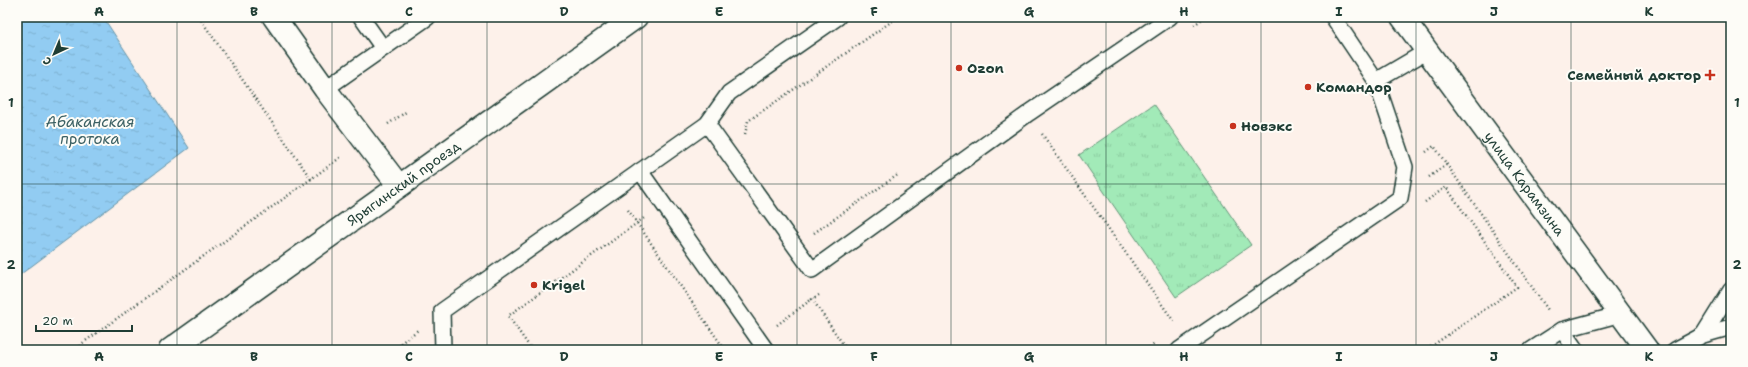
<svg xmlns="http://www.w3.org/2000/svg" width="1748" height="367" font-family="'Shantell Sans',sans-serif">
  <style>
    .grass { fill: url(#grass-tufts); stroke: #609476 }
    .water { fill: url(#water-ripples); stroke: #6493a6 }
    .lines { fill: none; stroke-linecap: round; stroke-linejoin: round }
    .lane-casing { stroke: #1f3d34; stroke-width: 18 }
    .street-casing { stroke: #1f3d34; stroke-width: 25 }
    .secondary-casing { stroke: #1f3d34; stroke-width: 25 }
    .path { stroke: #1f3d34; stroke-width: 2.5; stroke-dasharray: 1 3; stroke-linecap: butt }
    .lane { stroke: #fdfcf7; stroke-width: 15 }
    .street { stroke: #fdfcf7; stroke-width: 22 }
    .secondary { stroke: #fdfcf7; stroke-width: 22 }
    .grid { fill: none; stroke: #1f3d34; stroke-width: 1; stroke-opacity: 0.55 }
    .poi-dot { fill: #c8321e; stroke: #fdfcf7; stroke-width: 1.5 }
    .labels { text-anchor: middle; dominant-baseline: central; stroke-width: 4; stroke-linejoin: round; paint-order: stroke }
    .poi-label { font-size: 14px; font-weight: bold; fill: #1f3d34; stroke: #fdfcf7; text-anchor: start }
    .street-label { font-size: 14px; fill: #1f3d34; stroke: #fdfcf7 }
    .water-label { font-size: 15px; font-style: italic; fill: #3c6164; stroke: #fdfcf7 }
    .neatline { fill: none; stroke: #1f3d34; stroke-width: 1.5 }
    .grid-label { font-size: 13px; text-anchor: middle; font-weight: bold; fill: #1f3d34 }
  </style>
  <defs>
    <pattern id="grass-tufts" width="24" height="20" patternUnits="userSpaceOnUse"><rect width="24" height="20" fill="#a2eab8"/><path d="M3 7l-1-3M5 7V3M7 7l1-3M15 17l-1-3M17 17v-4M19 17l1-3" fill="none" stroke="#8bca9f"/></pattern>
    <pattern id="water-ripples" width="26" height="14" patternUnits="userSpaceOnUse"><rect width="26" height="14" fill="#92ccf2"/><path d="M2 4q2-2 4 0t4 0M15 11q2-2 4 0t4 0" fill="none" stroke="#7db0d0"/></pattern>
  </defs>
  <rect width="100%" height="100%" fill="#fdf1ea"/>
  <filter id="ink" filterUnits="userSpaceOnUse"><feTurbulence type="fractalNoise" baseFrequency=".025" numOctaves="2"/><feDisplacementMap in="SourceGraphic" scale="8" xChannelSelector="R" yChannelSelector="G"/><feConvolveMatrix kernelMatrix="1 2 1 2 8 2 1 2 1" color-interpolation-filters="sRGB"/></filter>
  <g filter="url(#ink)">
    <path class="grass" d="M1154,104L1251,245L1176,297L1079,155Z"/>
    <path class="water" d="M17,17H103L189,148L17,277Z"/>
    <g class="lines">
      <g class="lane-casing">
        <g id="lane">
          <path d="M361,17L383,48"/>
          <path d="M1376,81L1427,51"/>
          <path d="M325,89L428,17"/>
          <path d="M707,124L812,270L1029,113L1170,17"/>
          <path d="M640,171L766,350"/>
          <path d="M1562,330L1576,350"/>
          <path d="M1703,335L1731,290"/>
          <path d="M443,350L442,311L707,124L729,93L838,17"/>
          <path d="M1179,350L1400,198L1405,167L1376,81L1333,17"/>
          <path d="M1531,350L1562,330L1621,314"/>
          <path d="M1675,350L1703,335L1731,327"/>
        </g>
      </g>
      <g class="street-casing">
        <g id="street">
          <path d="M274,17L325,89L399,186"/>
          <path id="s1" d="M1402,17L1647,350"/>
        </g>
      </g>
      <g class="secondary-casing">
        <g id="secondary">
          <path id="s2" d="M170,350L636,17"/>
        </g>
      </g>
      <g class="path">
        <path d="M199,17L311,179L341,157"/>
        <path d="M1194,25L1205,17"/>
        <path d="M388,124L406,112"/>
        <path d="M745,134L748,121L898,17"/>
        <path d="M1042,134L1175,323"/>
        <path d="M1426,152L1434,146L1548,310"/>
        <path d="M1429,177L1446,165"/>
        <path d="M1425,202L1446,187L1517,287L1426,350"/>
        <path d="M628,210L725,350"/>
        <path d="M814,233L899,174"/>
        <path d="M819,295L812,299L847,350"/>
        <path d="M777,325L812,299"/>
        <path d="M73,350L311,179"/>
        <path d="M406,350L401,343L418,330"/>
        <path d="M532,350L508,316L644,218"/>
        <path d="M1146,350L1155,344"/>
      </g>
      <use href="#lane" class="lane"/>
      <use href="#street" class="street"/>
      <use href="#secondary" class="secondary"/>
    </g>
  </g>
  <path class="grid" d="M177,17V350M332,17V350M487,17V350M642,17V350M797,17V350M951,17V350M1106,17V350M1261,17V350M1416,17V350M1571,17V350M17,184H1731"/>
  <g class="poi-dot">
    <circle cx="959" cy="68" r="4"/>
    <path d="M1708 69h4v4h4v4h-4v4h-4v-4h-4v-4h4z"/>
    <circle cx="1308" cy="87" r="4"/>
    <circle cx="1233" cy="126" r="4"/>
    <circle cx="534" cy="285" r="4"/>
  </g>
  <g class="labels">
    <g class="poi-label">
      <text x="967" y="68">Ozon</text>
      <text x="1701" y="75" text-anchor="end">Семейный доктор</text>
      <text x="1316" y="87">Командор</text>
      <text x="1241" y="126">Новэкс</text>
      <text x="542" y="285">Krigel</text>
    </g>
    <g class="street-label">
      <text stroke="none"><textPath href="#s2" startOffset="287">Ярыгинский проезд</textPath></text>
      <text stroke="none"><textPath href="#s1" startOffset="207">улица Карамзина</textPath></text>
    </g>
    <g class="water-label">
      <text x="90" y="122">Абаканская<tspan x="90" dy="17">протока</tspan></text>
    </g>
  </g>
  <rect width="1748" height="367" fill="none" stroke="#fdfcf7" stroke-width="44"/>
  <g transform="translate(54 54) rotate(224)" stroke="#fdfcf7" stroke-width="3" paint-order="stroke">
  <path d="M0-3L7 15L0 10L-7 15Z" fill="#1f3d34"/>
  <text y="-6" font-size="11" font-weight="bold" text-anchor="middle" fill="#1f3d34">С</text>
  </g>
  <path d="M36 325v6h96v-6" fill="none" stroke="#1f3d34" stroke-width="2"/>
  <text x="42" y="325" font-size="12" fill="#1f3d34" stroke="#fdfcf7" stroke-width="3" paint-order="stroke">20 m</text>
  <rect x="22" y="22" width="1704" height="323" class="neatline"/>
  <g class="grid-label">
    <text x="99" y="16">A</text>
    <text x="254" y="16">B</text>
    <text x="409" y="16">C</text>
    <text x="564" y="16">D</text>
    <text x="719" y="16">E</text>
    <text x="874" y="16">F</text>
    <text x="1029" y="16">G</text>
    <text x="1184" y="16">H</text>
    <text x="1339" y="16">I</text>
    <text x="1494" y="16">J</text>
    <text x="1649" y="16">K</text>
    <text x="11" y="107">1</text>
    <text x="1737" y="107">1</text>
    <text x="11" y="269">2</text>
    <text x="1737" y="269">2</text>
    <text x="99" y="361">A</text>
    <text x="254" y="361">B</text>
    <text x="409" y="361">C</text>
    <text x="564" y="361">D</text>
    <text x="719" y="361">E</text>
    <text x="874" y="361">F</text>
    <text x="1029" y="361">G</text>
    <text x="1184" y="361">H</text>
    <text x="1339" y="361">I</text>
    <text x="1494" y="361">J</text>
    <text x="1649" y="361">K</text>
  </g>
</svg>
